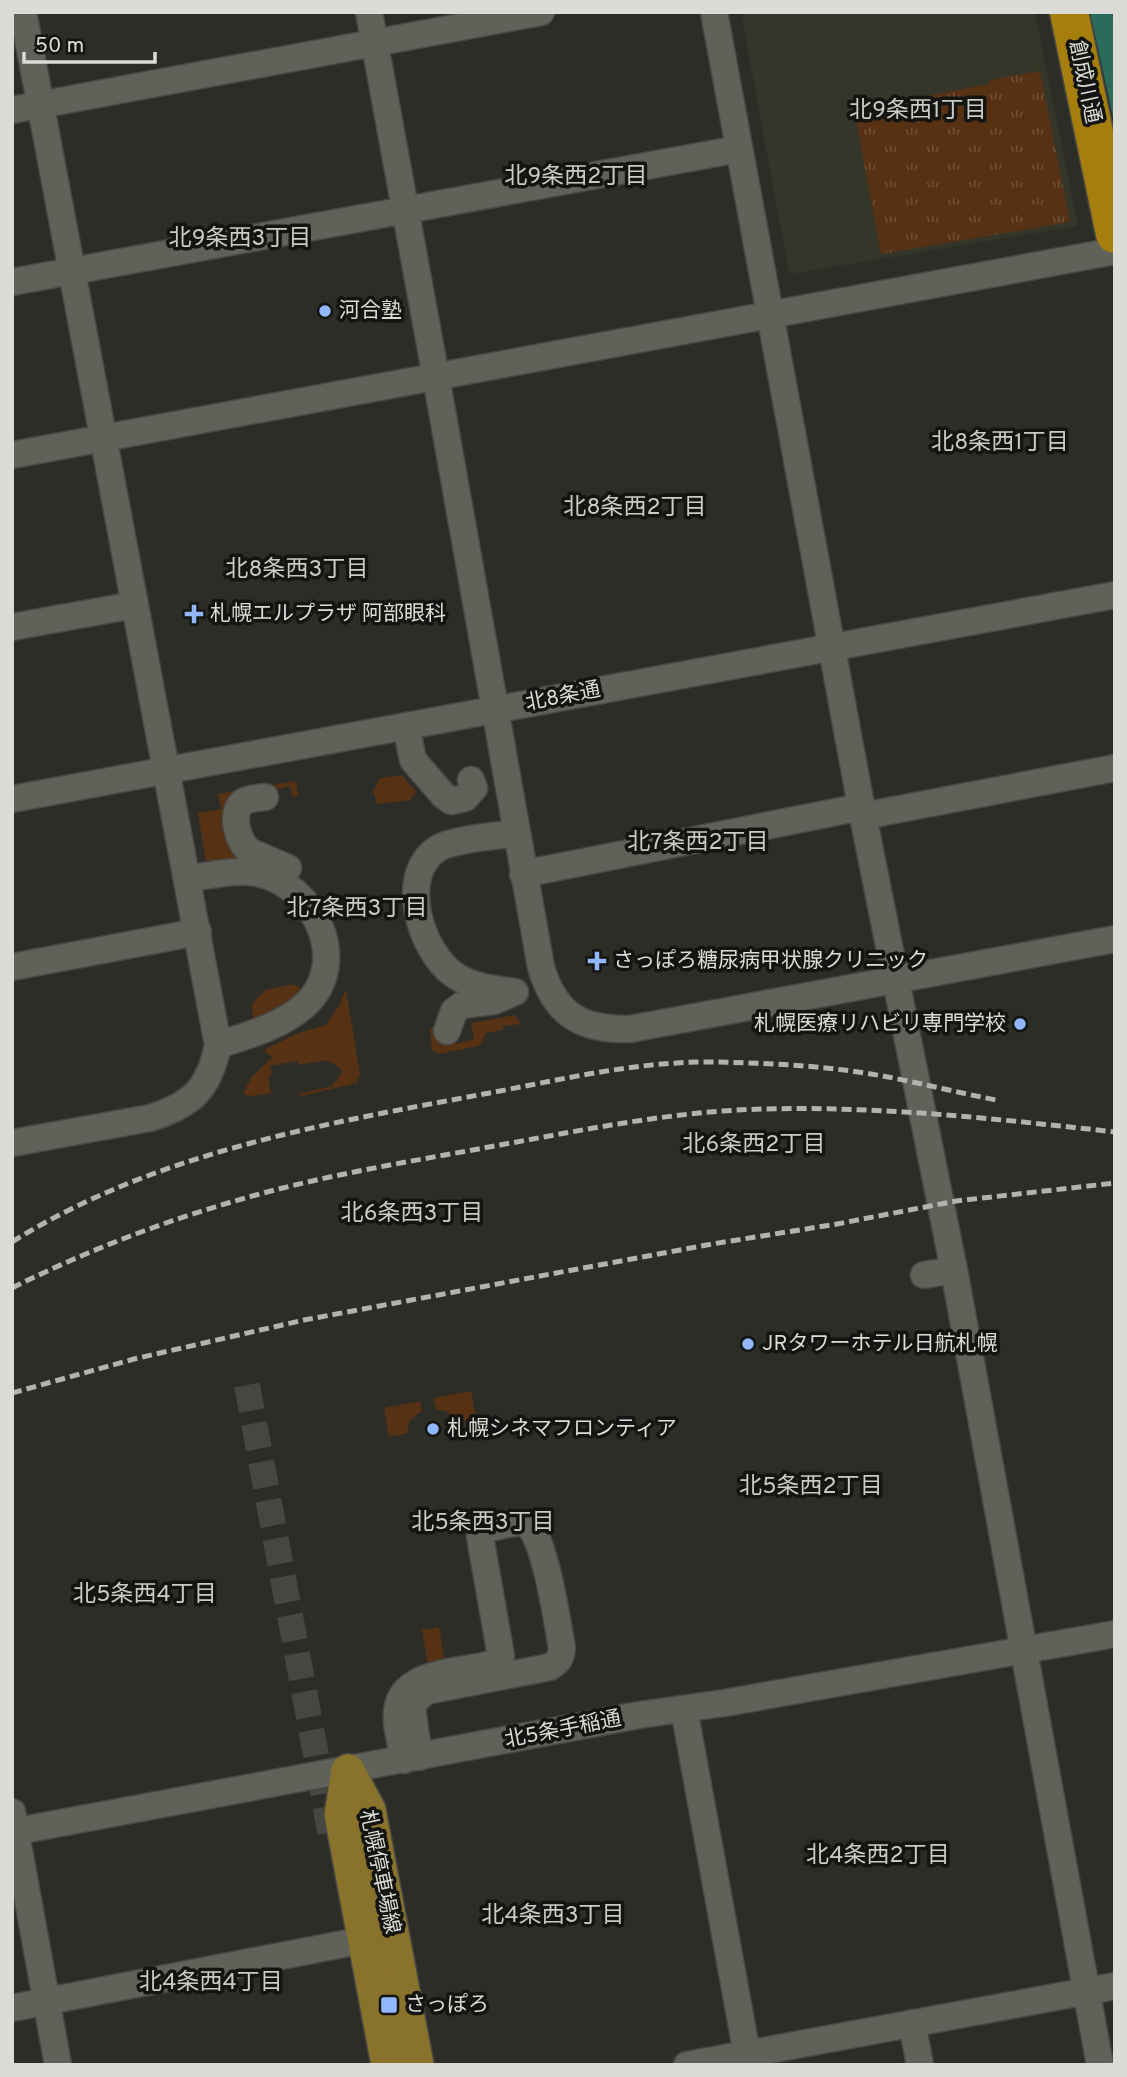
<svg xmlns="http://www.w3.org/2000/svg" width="1127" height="2077" font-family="Overpass,'Noto Sans JP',sans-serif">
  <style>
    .built { fill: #343629 }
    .green { fill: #573114 }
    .park { fill: url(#park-tufts) }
    .water { fill: #2b6b5b }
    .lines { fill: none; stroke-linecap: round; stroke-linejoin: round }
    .minor-tunnel { stroke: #464741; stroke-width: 26; stroke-dasharray: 26 13; stroke-linecap: butt }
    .minor-casing { stroke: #484943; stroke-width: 29 }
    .major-casing { stroke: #484943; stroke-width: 36 }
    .highway-casing { stroke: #484943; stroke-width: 41 }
    .minor { stroke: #606159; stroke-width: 26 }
    .major { stroke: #89722b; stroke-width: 33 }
    .highway { stroke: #a57e0d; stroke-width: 38 }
    .rail { stroke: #b2b3ae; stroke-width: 5; stroke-dasharray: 10 5; stroke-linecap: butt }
    .poi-dot { fill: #93b7fd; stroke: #141512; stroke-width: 2.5 }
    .labels { text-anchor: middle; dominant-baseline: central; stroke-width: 7; stroke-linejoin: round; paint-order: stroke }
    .street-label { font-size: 21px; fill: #dbdcd7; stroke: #141512 }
    .poi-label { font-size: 21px; fill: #dbdcd7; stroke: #141512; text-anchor: start }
    .neighbourhood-label { font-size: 23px; fill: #cacbc2; stroke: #141512 }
  </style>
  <defs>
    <pattern id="park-tufts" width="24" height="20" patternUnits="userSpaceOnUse" patternTransform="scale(1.75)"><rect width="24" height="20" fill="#573114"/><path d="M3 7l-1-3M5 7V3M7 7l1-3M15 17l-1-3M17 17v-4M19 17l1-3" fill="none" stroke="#6f4e35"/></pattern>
  </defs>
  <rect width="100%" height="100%" fill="#2c2d26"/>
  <path class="built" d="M741,12H1035L1078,226L789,274Z"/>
  <g class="green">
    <path d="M402,775L416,792L410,800L377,804L373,791L380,778Z"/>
    <path d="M296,781L298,796L292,797L290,786L237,799L250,860L213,865L206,861L198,813L221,809L218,794Z"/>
    <path d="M292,984L298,986L301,990C289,1006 271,1014 253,1020L252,1004L265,990Z"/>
    <path d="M346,989L360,1074L357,1083L301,1096L298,1094L332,1086L343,1071L328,1060L299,1065L297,1061L270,1066L272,1075L268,1076L271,1093L252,1096L243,1094L252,1076L272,1058L264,1050L298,1033L326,1025L340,1004Z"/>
    <path d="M516,1015L520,1024L503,1026V1030L486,1033L479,1046L438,1054L432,1050L430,1028L451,1023L456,1044L474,1039L471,1023Z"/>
    <path d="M471,1391L476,1419L460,1423L448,1412L436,1409L433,1398Z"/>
    <path d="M420,1401L422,1411L410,1420L407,1433L389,1437L384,1408Z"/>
    <path d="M439,1627L445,1662L428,1665L422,1630Z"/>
  </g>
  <path class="park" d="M1040,71L1070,222L881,254L856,120L880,115L878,105L990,84V80Z"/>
  <path class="water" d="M1090,12H1112L1115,26V126Z"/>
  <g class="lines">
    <path class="minor-tunnel" d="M247,1385L332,1841"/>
    <g class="minor-casing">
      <g id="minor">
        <path d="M369,12L436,377L541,967C555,1015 581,1030 630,1029L1115,939"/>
        <path d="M714,12L863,816L954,1270L1100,2065"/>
        <path d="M12,110L541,12"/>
        <path d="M12,282L739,149"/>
        <path d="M12,455L1115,251"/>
        <path d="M12,627L134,605"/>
        <path d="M406,726L413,760L444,796L451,801L465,798L474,788L471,780"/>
        <path d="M265,797C258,798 249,798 243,802C229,813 238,844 251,852L288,868"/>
        <path d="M12,799L1115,595"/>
        <path d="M863,816L1115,768"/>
        <path d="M523,874L861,807"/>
        <path d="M188,878C210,876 235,869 257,873C314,884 352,962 305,1005C282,1026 246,1036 218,1045"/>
        <path d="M12,967L198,932"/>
        <path d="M515,992C494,989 471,987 453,974C421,951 397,876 437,849C451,839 498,836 516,833"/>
        <path d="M447,1031L454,1011L462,1005L494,1001L510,994"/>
        <path d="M12,1143L150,1118C192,1105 209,1089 218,1045L23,12"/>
        <path d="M924,1275L954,1270"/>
        <path d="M684,1709L749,2065"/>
        <path d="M404,1760C402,1748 398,1735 397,1722C393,1677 439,1674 472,1668C483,1666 493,1666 501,1656L480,1537L486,1529C496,1527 514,1521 524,1523C544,1527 558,1627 562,1648C561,1658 559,1661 550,1667L426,1691L414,1702L412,1708L419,1757"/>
        <path d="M12,1812L58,2065"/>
        <path d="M12,1832L639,1715L724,1703L1115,1634"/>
        <path d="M12,2008L364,1940"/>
        <path d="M912,2023L920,2065"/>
        <path d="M687,2065L1115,1986"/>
      </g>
    </g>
    <g class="major-casing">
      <g id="major">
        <path d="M348,1771L369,1810L417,2065"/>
        <path d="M348,1771L341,1815L388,2065"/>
      </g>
    </g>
    <g class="highway-casing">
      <path id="highway" d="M1069,12L1115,234"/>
    </g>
    <use href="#minor" class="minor"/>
    <use href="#major" class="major"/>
    <use href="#highway" class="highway"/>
    <g class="rail">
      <path d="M12,1242C154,1153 322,1124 484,1094C560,1080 636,1061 714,1062C771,1063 831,1066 888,1077C924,1084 960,1093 996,1100"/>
      <path d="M12,1288C90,1249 172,1218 256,1195C336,1173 419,1160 500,1145C588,1129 675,1111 764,1109C882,1106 998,1119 1115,1132"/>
      <path d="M12,1393L134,1359L304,1320L712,1244L837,1224L956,1201L1115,1183"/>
    </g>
  </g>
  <g class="poi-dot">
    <circle cx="325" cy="311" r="7"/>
    <path d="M190.5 603.5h7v7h7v7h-7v7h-7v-7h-7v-7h7z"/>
    <path d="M593.5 950.5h7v7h7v7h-7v7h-7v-7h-7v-7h7z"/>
    <circle cx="1020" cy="1024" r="7"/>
    <circle cx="748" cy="1344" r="7"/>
    <circle cx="433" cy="1429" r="7"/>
    <rect x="380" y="1996" width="18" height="18" rx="3.5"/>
  </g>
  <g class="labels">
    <g class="street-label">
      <text transform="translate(1084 82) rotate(78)">創成川通</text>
      <text transform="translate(563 697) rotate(-11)">北8条通</text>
      <text transform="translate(563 1730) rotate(-11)">北5条手稲通</text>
      <text transform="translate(379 1872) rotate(78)">札幌停車場線</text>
    </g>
    <g class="poi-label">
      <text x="339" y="311">河合塾</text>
      <text x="210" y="614">札幌エルプラザ 阿部眼科</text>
      <text x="613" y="961">さっぽろ糖尿病甲状腺クリニック</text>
      <text x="1006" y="1024" text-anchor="end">札幌医療リハビリ専門学校</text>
      <text x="762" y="1344">JRタワーホテル日航札幌</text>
      <text x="447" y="1429">札幌シネマフロンティア</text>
      <text x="405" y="2005">さっぽろ</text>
    </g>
    <g class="neighbourhood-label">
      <text x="918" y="111">北9条西1丁目</text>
      <text x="576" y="177">北9条西2丁目</text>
      <text x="240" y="239">北9条西3丁目</text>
      <text x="1000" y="443">北8条西1丁目</text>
      <text x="635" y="508">北8条西2丁目</text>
      <text x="297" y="570">北8条西3丁目</text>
      <text x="698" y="843">北7条西2丁目</text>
      <text x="357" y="909">北7条西3丁目</text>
      <text x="754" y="1145">北6条西2丁目</text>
      <text x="412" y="1214">北6条西3丁目</text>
      <text x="811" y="1487">北5条西2丁目</text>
      <text x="483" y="1523">北5条西3丁目</text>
      <text x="145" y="1595">北5条西4丁目</text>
      <text x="878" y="1856">北4条西2丁目</text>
      <text x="553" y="1916">北4条西3丁目</text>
      <text x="211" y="1983">北4条西4丁目</text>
    </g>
  </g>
  <rect width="1127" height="2077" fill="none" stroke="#dbdcd7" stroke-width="28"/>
  <path d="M24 52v10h131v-10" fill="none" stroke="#dbdcd7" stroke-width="3.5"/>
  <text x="35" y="52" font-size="21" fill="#dbdcd7" stroke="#141512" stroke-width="5" paint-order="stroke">50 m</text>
</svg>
